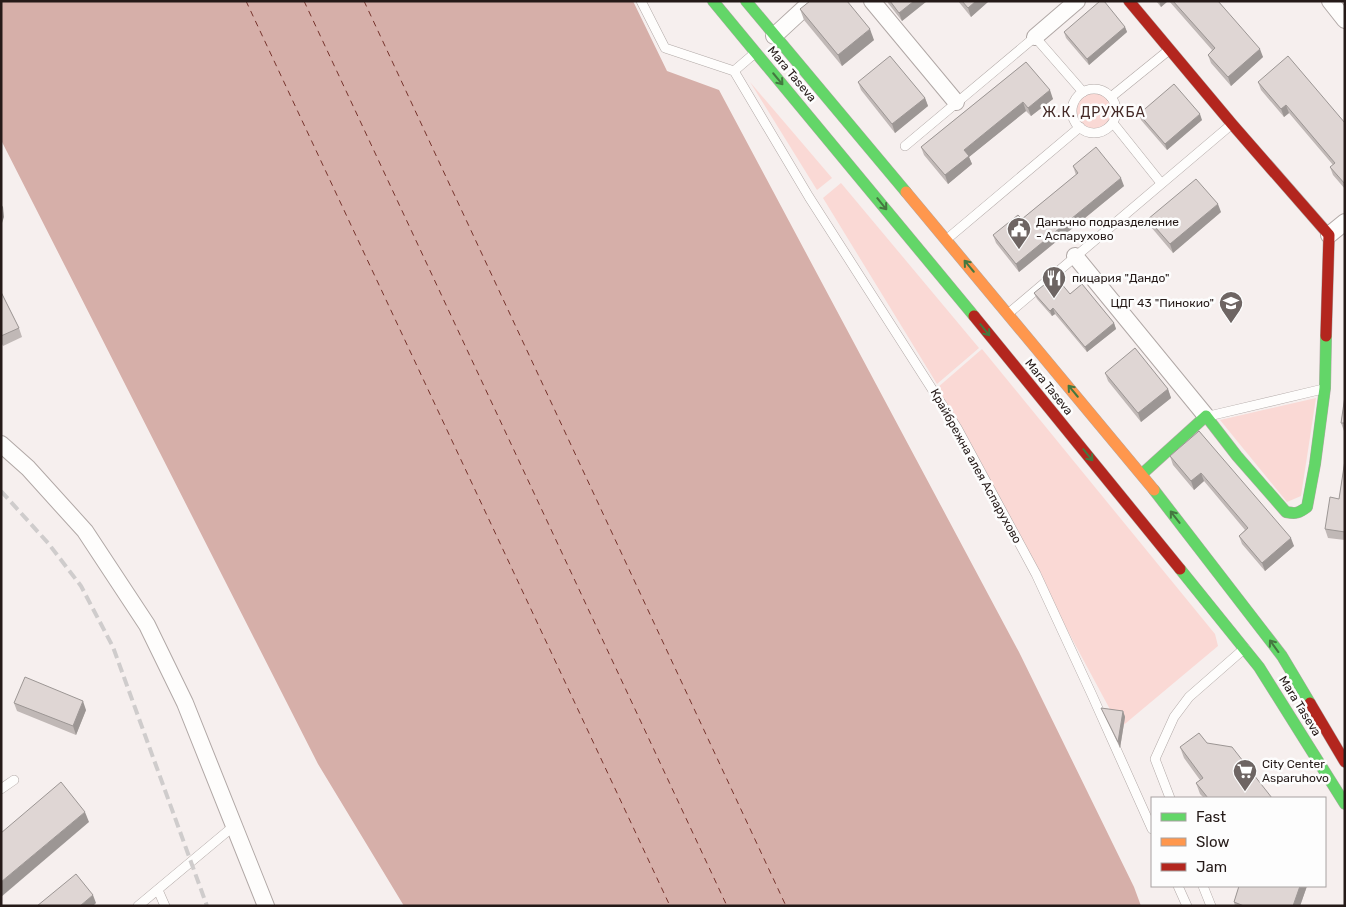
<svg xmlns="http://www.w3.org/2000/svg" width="1346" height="907" font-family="Rubik,sans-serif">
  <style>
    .green { fill: #fad9d5 }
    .water { fill: #d6afa9 }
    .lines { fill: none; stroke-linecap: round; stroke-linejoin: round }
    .ferry { stroke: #77342d; stroke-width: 1; stroke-dasharray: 6 5; stroke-linecap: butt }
    .lane-casing { stroke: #b1a8a6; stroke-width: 10 }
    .street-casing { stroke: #b1a8a6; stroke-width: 18 }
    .fast-casing { stroke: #b1a8a6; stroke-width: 12 }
    .slow-casing { stroke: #b1a8a6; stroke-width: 12 }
    .jam-casing { stroke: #b1a8a6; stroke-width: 12 }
    .lane { stroke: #fefdfc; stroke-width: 9 }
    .street { stroke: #fefdfc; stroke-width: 16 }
    .fast { stroke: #63d668; stroke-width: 11 }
    .slow { stroke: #ff974d; stroke-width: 11 }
    .jam { stroke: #b3261e; stroke-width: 11 }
    .rail { stroke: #cfcccc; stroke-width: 4; stroke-dasharray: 10 5; stroke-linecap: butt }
    .wall { fill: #c0b8b6 }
    .shaded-wall { fill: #9c9694 }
    .building { fill: #dfd6d4; stroke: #9c9694 }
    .oneway { stroke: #447840 }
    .labels { text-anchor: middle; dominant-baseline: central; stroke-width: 5; stroke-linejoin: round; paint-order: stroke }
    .street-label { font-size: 12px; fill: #251a18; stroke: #fdfdfd }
    .poi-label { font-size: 12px; fill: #251a18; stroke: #fdfdfd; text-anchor: start }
    .neighbourhood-label { font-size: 14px; letter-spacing: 1px; fill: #452b28; stroke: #fdfdfd }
  </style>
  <rect width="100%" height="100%" fill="#f6efee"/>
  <g class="green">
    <path d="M750,82L832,178L817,190Z"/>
    <circle cx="1094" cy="111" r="22"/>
    <path d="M841,183L979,348L937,384L823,198Z"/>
    <path d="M982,349L1215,634L1218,646L1120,728L937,388Z"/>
    <path d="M1316,398L1301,496L1287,502L1220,420Z"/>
  </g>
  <path class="water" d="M1,1H633L667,71L719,90L1019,652L1134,887L1141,906H404L318,764L1,140Z"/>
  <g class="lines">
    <g class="ferry">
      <path d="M246,1L670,906"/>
      <path d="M304,1L727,906"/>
      <path d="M364,1L786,906"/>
    </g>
    <g class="lane-casing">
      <g id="lane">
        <path d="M641,1L665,48L734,71"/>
        <path d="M734,71L809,197L957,428L1036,574L1092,695L1152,829"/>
        <path d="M734,71L755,53"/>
        <circle cx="1094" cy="111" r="22"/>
        <path d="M1111,97L1169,50"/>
        <path d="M1113,123L1161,183"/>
        <path d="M905,146L1035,37L1083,92"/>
        <path d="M947,239L1080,127"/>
        <path d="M1009,313L1232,124"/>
        <path d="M1209,416L1323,389"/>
        <path d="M1,789L14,780"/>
        <path d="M1170,798L1155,759L1174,717L1189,697L1245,648"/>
        <path d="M1178,886L1187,906"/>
        <path d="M1203,886L1211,906"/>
        <path d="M158,890L165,906"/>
        <path d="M138,906L235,825"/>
      </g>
    </g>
    <g class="street-casing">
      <g id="street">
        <path d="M872,1L956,102"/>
        <path d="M1330,1L1345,20"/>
        <path d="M774,36L812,1"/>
        <path d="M1035,37L1077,1"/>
        <path d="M1329,235L1345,222"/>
        <path d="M1075,256L1206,416"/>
        <path d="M1,444L28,468L85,531L147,625L185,703L266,906"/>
      </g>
    </g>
    <g class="fast-casing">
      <g id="fast">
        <path d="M713,1L974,316"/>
        <path d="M746,1L906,192"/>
        <path d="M1142,474L1206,416L1237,456L1286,512C1296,514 1299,513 1307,507L1315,464L1325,388L1326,336"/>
        <path d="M1154,490L1282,656L1310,703"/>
        <path d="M1180,569L1259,667L1345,804"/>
      </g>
    </g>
    <g class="slow-casing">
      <path id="slow" d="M906,192L1154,490"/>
    </g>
    <g class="jam-casing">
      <g id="jam">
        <path d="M1129,1L1232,124L1329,235L1326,336"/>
        <path d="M974,316L1180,569"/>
        <path d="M1310,703L1345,762"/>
      </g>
    </g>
    <use href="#lane" class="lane"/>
    <use href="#street" class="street"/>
    <use href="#fast" class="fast"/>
    <use href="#slow" class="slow"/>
    <use href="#jam" class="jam"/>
    <path class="rail" d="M1,491L48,543L81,586L113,647L207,906"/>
  </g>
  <g class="wall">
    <path d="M887,1H927L902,21L888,3Z"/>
    <path d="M958,1H989L971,17Z"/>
    <path d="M1156,1H1168L1161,7Z"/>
    <path d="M1169,1H1218L1263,57L1231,86L1211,63L1208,55L1212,50Z"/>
    <path d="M800,9L874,40L842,66L804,20Z"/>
    <path d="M1125,27L1127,32L1089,65L1066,38L1064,32Z"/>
    <path d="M1026,62L1053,99L1031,116L1026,111L969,157L972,164L948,184L924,155L921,147Z"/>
    <path d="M858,82L925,98L928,106L895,133L861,90Z"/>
    <path d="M1258,82L1345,123V189L1333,175L1330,167L1333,165L1289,113L1284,117L1261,90Z"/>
    <path d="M1139,114L1202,120L1167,150L1141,120Z"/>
    <path d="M1073,166L1124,186L1019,272L996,243L993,235L1022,219L1076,175Z"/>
    <path d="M1221,212L1173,253L1151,227L1148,219Z"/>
    <path d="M1,292L19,328L22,337L3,346L1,342Z"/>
    <path d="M1034,293L1070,294L1114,323L1116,329L1087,352L1055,314L1052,316L1037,299Z"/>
    <path d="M1105,373L1168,389L1171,398L1141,422L1108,381Z"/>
    <path d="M1345,396V431H1344L1341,423Z"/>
    <path d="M1199,431L1294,546L1265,571L1242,544L1239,536L1245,530L1204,481L1194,490L1173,465L1170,456Z"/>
    <path d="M1345,460V540L1328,538L1325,529L1339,499Z"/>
    <path d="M14,703L86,710L76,735L17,711Z"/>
    <path d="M1101,708L1123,711L1125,717L1120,748Z"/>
    <path d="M1207,743L1272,798H1204L1200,794L1196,783L1200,780L1184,758L1180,747Z"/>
    <path d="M1239,886H1307L1300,906H1235L1234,902Z"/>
  </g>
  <g class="shaded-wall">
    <path d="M914,1H927L902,21L899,13Z"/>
    <path d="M976,1H989L971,17L968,8Z"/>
    <path d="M1159,1H1168L1161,7Z"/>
    <path d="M1125,27L1127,32L1089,65L1087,59Z"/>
    <path d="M870,29L874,40L842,66L838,55Z"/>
    <path d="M1260,49L1263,57L1231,86L1228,77Z"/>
    <path d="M1050,90L1053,99L1031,116L1028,108Z"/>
    <path d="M925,98L928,106L895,133L892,124Z"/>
    <path d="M1023,102L1026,111L969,157L972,164L948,184L945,175L964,150Z"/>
    <path d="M1286,105L1289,113L1284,117L1281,109Z"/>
    <path d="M1200,114L1202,120L1167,150L1165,144Z"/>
    <path d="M1121,178L1124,186L1019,272L1016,264Z"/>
    <path d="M1,204L3,207L4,217L1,226Z"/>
    <path d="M1218,204L1221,212L1173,253L1170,244Z"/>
    <path d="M1053,308L1055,314L1052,316L1050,311Z"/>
    <path d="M1114,323L1116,329L1087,352L1085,347Z"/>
    <path d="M1168,389L1171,398L1141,422L1138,413Z"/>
    <path d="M1201,473L1204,481L1194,490L1191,481Z"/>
    <path d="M1291,538L1294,546L1265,571L1262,563Z"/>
    <path d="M83,701L86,710L76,735L73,726Z"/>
    <path d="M1123,711L1125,717L1120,748L1118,742Z"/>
    <path d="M85,812L89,822L1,897V882Z"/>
    <path d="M1300,886H1307L1300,906H1293Z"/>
    <path d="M93,895L96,903L93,906H80Z"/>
  </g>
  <g class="building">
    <path d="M810,1H847L870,29L838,55L800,9Z"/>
    <path d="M890,1H914L899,13Z"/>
    <path d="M962,1H976L968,8Z"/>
    <path d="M1100,1H1104L1125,27L1087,59L1064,32Z"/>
    <path d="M1173,1H1218L1260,49L1228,77L1208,55L1215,48Z"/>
    <path d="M890,56L925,98L892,124L858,82Z"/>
    <path d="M1288,56L1345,123V184L1330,167L1335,163L1286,105L1281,109L1258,82Z"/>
    <path d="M1026,62L1050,90L1028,108L1023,102L964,150L969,156L945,175L921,147Z"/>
    <path d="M1174,84L1200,114L1165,144L1139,114Z"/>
    <path d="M1096,147L1121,178L1016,264L993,235L1018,215L1022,219L1078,173L1073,166Z"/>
    <path d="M1196,179L1218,204L1170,244L1148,219Z"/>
    <path d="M1055,276L1070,294L1082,284L1114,323L1085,347L1053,308L1050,311L1034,293Z"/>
    <path d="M1,292L19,328L1,336Z"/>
    <path d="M1135,348L1168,389L1138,413L1105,373Z"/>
    <path d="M1345,396V423H1341Z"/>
    <path d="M1199,431L1291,538L1262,563L1239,536L1248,528L1201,473L1191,481L1170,456Z"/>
    <path d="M1345,460V532L1325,529L1330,497L1339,499Z"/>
    <path d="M25,677L83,701L73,726L14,703Z"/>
    <path d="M1101,708L1123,711L1118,742Z"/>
    <path d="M1199,733L1207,743L1232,747L1272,798H1208L1196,783L1203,778L1180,747Z"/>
    <path d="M61,782L85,812L1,882V833Z"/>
    <path d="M76,874L93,895L80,906H37Z"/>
    <path d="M1239,886H1300L1293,906H1244L1234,902Z"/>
  </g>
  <defs><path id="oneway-shaft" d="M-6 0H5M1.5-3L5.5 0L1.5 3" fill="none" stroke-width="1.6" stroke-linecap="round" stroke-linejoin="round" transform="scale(1.25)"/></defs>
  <g class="oneway">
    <use href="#oneway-shaft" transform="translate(778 79) rotate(50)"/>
    <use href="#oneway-shaft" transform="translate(882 204) rotate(51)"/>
    <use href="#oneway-shaft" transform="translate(969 266) rotate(-130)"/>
    <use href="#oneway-shaft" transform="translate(985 330) rotate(51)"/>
    <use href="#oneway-shaft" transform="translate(1073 391) rotate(-130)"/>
    <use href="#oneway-shaft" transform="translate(1088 455) rotate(51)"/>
    <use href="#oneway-shaft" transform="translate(1175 517) rotate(-128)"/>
    <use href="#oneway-shaft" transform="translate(1274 646) rotate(-126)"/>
  </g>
  <defs>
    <g id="civic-pin" transform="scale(1.25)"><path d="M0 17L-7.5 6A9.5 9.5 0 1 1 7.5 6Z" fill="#6e6563" stroke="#fdfdfd"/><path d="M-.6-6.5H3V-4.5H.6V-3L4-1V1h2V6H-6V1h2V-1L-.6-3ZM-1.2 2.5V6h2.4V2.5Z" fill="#fff"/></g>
    <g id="restaurant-pin" transform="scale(1.25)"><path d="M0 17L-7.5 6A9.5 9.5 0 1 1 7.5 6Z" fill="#6e6563" stroke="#fdfdfd"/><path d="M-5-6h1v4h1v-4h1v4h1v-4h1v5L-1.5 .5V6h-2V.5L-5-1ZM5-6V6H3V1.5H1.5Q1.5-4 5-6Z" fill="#fff"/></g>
    <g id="school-pin" transform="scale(1.25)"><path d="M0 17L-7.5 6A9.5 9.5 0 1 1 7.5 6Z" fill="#6e6563" stroke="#fdfdfd"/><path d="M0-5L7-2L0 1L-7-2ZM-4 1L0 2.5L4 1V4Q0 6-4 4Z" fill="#fff"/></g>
    <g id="supermarket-pin" transform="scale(1.25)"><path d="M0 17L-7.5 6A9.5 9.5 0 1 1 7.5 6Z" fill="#6e6563" stroke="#fdfdfd"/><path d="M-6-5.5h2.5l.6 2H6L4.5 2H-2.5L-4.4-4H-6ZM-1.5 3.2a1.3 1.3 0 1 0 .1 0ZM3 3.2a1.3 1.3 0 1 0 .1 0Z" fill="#fff"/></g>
  </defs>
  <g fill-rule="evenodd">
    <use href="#civic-pin" x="1019" y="229"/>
    <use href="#restaurant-pin" x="1054" y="278"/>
    <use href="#school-pin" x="1231" y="303"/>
    <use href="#supermarket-pin" x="1245" y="771"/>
  </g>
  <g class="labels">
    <g class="street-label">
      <text transform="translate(792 74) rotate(50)">Mara Taseva</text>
      <text transform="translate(1049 387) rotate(51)">Mara Taseva</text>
      <text transform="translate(976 466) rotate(61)">Крайбрежна алея Аспарухово</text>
      <text transform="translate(1300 706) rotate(58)">Mara Taseva</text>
    </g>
    <g class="poi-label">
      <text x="1036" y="222">Данъчно подразделение<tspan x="1036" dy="14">- Аспарухово</tspan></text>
      <text x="1072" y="278">пицария "Дандо"</text>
      <text x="1214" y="303" text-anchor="end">ЦДГ 43 "Пинокио"</text>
      <text x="1262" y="764">City Center<tspan x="1262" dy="14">Asparuhovo</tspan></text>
    </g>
    <g class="neighbourhood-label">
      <text x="1094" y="112">Ж.К. ДРУЖБА</text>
    </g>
  </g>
  <rect width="1346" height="907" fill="none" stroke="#251a18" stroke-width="5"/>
  <rect x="1151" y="797" width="175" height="90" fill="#fdfdfd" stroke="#a7a2a1"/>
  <rect x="1161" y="813" width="25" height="8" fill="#63d668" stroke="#a7a2a1"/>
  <text x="1196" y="822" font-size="15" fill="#251a18">Fast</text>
  <rect x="1161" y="838" width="25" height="8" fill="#ff974d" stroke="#a7a2a1"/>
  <text x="1196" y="847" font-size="15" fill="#251a18">Slow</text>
  <rect x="1161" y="863" width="25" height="8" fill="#b3261e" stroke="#a7a2a1"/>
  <text x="1196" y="872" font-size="15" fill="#251a18">Jam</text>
</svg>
